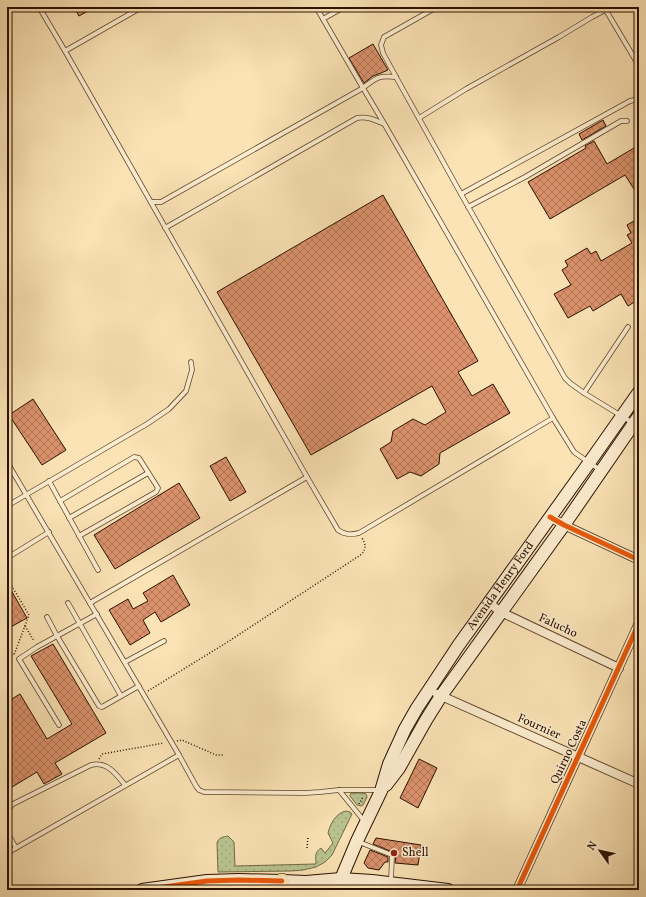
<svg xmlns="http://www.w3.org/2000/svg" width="646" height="897" font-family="Vollkorn,serif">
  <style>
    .grass { fill: url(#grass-dots); stroke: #726a48 }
    .building { fill: url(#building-cross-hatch); stroke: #2b1000 }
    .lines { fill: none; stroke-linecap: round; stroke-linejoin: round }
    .lane-casing { stroke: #5f452d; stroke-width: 5.5 }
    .street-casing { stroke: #5f452d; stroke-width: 10 }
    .secondary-casing { stroke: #2b1000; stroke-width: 14 }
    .highway-casing { stroke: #2b1000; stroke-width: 16 }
    .path { stroke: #2b1000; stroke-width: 1.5; stroke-dasharray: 1 2; stroke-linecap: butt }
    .lane { stroke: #fcedcf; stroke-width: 4 }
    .street { stroke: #fcedcf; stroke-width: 8 }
    .secondary { stroke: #fcedcf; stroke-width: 12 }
    .highway { stroke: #fbe3b5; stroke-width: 15 }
    .cycleway-casing { stroke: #fcedcf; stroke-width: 8 }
    .cycleway { stroke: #e8590c; stroke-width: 5 }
    .poi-dot { fill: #8f2418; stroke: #fcedcf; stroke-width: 1.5 }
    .labels { text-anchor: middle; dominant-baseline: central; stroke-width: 3; stroke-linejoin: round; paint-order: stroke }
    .street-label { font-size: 12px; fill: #2b1000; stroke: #fcedcf }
    .poi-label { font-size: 12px; fill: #2b1000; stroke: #fcedcf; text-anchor: start }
  </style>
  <defs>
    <pattern id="grass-dots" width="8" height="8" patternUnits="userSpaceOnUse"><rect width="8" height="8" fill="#bac591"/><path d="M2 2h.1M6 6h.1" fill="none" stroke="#a0a87b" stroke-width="1.8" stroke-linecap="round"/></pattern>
    <pattern id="building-cross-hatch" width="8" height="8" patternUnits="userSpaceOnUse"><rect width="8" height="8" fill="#db926c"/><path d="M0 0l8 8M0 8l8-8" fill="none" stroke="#b27656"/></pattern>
  </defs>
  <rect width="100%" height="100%" fill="#fbe3b5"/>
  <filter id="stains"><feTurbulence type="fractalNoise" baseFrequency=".005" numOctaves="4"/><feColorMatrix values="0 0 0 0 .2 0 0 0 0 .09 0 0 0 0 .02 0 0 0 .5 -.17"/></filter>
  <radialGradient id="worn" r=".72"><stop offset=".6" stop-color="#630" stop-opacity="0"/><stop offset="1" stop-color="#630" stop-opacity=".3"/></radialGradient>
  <g class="grass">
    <path d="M351,793H362L366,794L367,797L363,805L361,806L357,805L350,796V795Z"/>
    <path d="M346,811L350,812L352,814L332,855L325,862L316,867L303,870L291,871L218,872L217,843C219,837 223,837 228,836L234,842L235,866L316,864C316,856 314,853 321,848L325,853L333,843L328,833C330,824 336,813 346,811Z"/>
    <path d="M212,885H251L256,888L259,890H179Z"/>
  </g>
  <g class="building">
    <path d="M74,7H95L79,16Z"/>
    <path d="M373,44L388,70L381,73L373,76L364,83L349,58Z"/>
    <path d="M603,120L606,126L582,140L579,134Z"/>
    <path d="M594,141L607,164L639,145V197L625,175L550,219L528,182L586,148L585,146Z"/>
    <path d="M383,195L478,361L458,372L472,396L493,384L510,413L440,453L439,464L421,476L410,472L397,479L380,449L391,442L393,431L413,419L425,425L446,412L432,386L311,455L217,292Z"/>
    <path d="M639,218V299L628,306L621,294L593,311L590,306L568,318L554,294L571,285L562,270L568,266L565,261L587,248L591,254L596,251L601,261L632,243L627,235L631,233L627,225Z"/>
    <path d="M33,399L66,450L42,465L9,415Z"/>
    <path d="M226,457L246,492L230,501L210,466Z"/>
    <path d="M179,483L200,518L115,569L94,535Z"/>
    <path d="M173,575L190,605L161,622L155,612L143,620L150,633L130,645L109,610L128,599L133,609L148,601L143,593Z"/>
    <path d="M7,583L27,618L7,629Z"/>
    <path d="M53,644L106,733L55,763L62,774L44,784L37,772L7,790V702L20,694L47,739L72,724L31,656Z"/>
    <path d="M419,759L437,768L418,808L400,798Z"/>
    <path d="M376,838L421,845L418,865L395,863L396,855L395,853L373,844Z"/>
    <path d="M370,850L388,857V862H385L379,870L368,868L364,863Z"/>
  </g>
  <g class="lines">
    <g class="lane-casing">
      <g id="lane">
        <path d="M39,7L65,51L307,477L338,530C345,535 351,535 359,533L553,418"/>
        <path d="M316,7L323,19"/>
        <path d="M344,7L323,19L363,88C376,78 378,75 396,77"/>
        <path d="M437,7L384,37L381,45L383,53L396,77L461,194L565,378L570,383L584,393L633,423"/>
        <path d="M604,7L639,66"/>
        <path d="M65,51L142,7"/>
        <path d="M419,118L466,89L559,37L592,17L611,7"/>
        <path d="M461,194L630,101L639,99"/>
        <path d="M151,202H161L363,88L385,125L553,418L574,452L600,470"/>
        <path d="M468,207L525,177L621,121H627"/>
        <path d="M165,228L357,118C367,116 375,120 384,124"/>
        <path d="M584,393L628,327"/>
        <path d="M7,462L179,755L196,786L199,790L204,792L305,793L320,792L339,790H380"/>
        <path d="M49,481L98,570"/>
        <path d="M60,501L134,457L139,458L158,488L156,492L79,536"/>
        <path d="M7,506L147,424L169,409L186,391L192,370L191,362"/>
        <path d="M69,518L148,473"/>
        <path d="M7,558L49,532"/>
        <path d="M68,603L121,696"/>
        <path d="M90,603L307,477"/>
        <path d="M47,617L57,636L99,706L102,707L139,686"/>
        <path d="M125,662L164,641"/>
        <path d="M59,725L19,659L37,647L97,614"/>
        <path d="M339,790L365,822"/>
        <path d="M7,811L13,804L91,765C107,761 116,774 125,785"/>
        <path d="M7,832L16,848"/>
        <path d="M359,842L392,855L391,881"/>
        <path d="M7,853L179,755"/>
      </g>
    </g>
    <g class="street-casing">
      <g id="street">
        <path d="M550,517L564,525L639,560"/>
        <path d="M489,603L501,612L619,668"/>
        <path d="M437,694L639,784"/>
        <path d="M517,890L639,623"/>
      </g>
    </g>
    <g class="secondary-casing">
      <g id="secondary">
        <path d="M386,785L399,768L426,720L441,696L564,525L639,416"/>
        <path d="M142,890L207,881L239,880L282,881L306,882L341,879L372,881L448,890"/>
        <path id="s1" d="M333,890L341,879L357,841L381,791L389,764L405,729L417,708L458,646L589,463L639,392"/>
      </g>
    </g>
    <g class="highway-casing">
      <path id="highway" d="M274,890L282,881"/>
    </g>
    <g class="path">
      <path d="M7,578L29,615L14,655"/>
      <path d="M25,626L34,641"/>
      <path d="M7,644L13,655"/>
      <path d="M7,672L12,659"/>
      <path d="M148,691L226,643L362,554C366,548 366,544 362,538"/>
      <path d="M177,741L182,740L216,755H224"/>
      <path d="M99,759L102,754L164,743"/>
      <path d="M359,804L363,797"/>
      <path d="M307,848L308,836"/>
    </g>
    <use href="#lane" class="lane"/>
    <use href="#street" class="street"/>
    <use href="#secondary" class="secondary"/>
    <use href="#highway" class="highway"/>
    <g class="cycleway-casing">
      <g id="cycleway">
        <path d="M550,517L564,525L639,560"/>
        <path d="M142,890L207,881L239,880L282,881"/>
        <path d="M517,890L639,623"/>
      </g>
    </g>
    <use href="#cycleway" class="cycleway"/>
  </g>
  <circle class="poi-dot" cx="394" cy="853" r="4"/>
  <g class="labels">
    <g class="street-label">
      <text stroke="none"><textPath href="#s1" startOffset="349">Avenida Henry Ford</textPath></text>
      <text transform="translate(558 626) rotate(25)">Falucho</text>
      <text transform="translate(539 727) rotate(24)">Fournier</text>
      <text transform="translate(569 752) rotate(-65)">Quirno Costa</text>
    </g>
    <g class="poi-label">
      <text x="402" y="853">Shell</text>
    </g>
  </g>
  <rect width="646" height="897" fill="none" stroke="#fbe3b5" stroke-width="24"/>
  <rect x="8" y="8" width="630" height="881" fill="none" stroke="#2b1000" stroke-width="2"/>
  <rect x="12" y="12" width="622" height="873" fill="none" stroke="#2b1000"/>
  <g transform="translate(600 851) rotate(303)" stroke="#fcedcf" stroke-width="3" paint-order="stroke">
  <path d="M0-3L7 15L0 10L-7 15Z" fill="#2b1000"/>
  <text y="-6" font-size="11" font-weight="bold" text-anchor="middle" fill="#2b1000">N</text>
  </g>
  <rect width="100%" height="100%" filter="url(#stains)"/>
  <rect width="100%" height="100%" fill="url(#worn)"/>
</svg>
